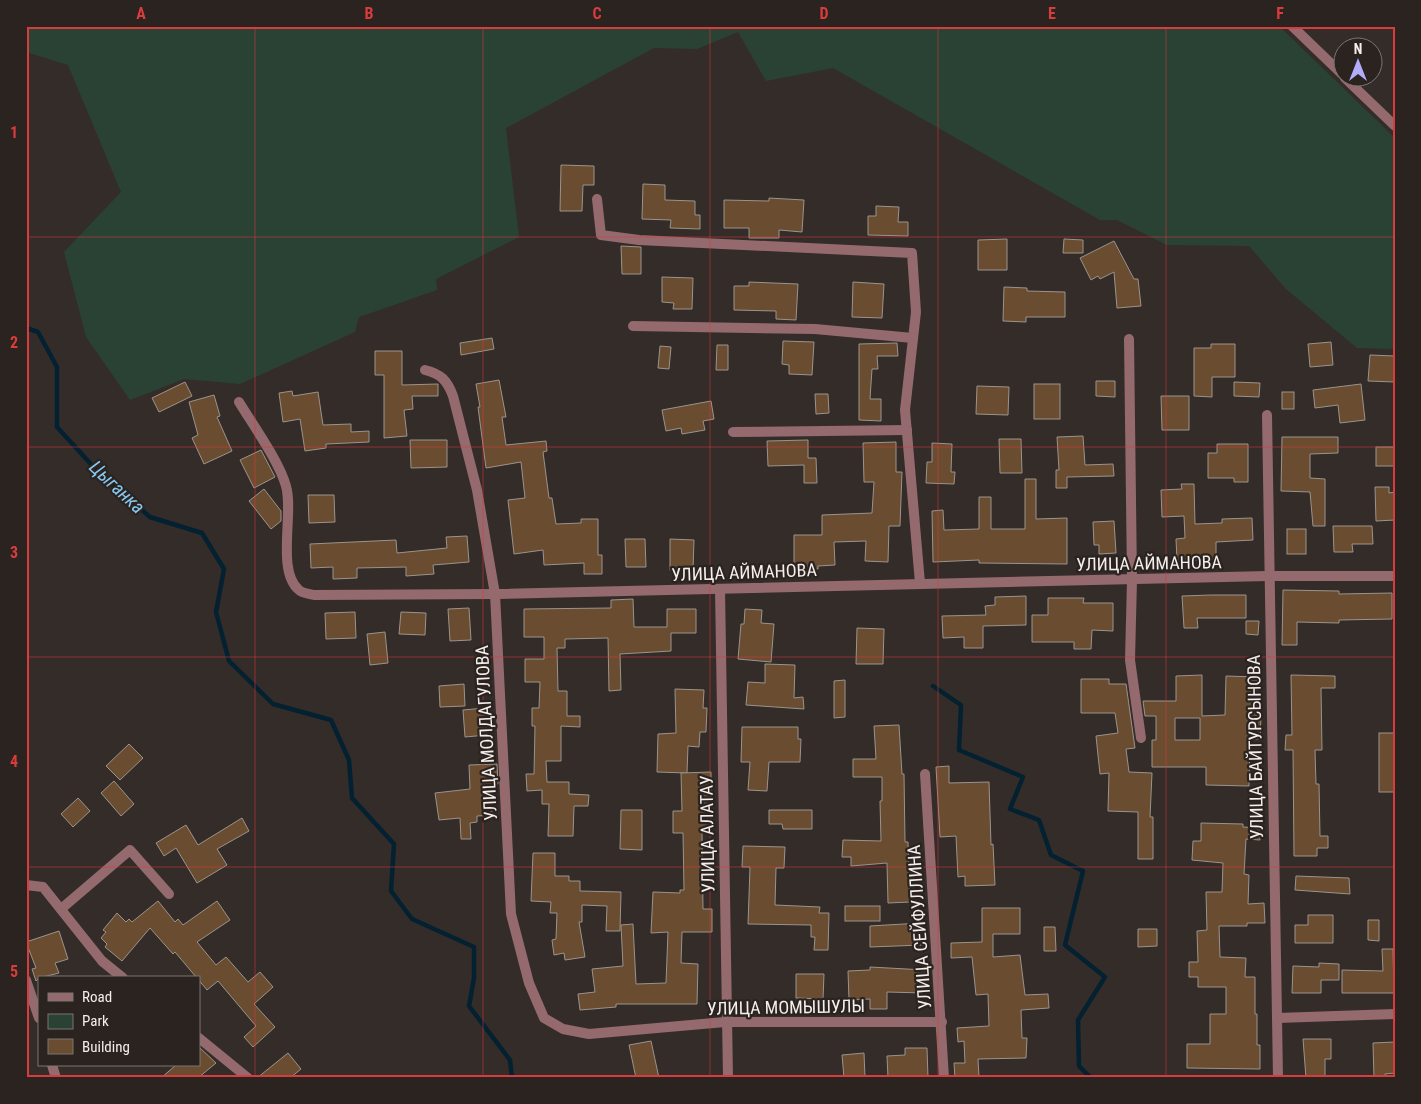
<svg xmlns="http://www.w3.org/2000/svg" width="1421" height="1104" font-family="'Roboto Condensed',sans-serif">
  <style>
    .green { fill: #2a4234 }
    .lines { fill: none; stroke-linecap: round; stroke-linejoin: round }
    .stream { stroke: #032131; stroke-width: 4.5 }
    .building { fill: #6a4d30; stroke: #9b938c; fill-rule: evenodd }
    .minor { stroke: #946a6e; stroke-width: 10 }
    .tertiary { stroke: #946a6e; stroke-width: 10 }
    .grid { fill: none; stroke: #d93c3c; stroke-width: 1; stroke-opacity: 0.55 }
    .labels { text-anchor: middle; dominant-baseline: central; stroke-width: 4.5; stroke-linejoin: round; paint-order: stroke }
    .street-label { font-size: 18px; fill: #f4eeec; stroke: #2a231f }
    .water-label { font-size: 19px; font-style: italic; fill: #86c8f1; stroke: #2a231f }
    .neatline { fill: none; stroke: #d93c3c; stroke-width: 2 }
    .grid-label { font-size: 16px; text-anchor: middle; font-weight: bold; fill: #d93c3c }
  </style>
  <rect width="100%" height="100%" fill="#342c29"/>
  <path class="green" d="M26,26H1279L1395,138V349L1357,348L1286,289L1249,246L1167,245L1117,220H1100L833,68L766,81L738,32L697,49L654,48L506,128L519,237L436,279L437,290L359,317L355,332L240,384L184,379L130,400L86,337L64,252L121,192L68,65L26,52Z"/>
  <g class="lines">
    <g class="stream">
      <path d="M26,328L38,332L57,367V427L99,473L150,517L202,533L224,569L216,612L229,661L273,704L331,720L349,760L352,798L394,844L391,891L412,919L474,947V978L469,1006L510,1060L512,1078"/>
      <path d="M933,686L961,705L959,750L1023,777L1010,809L1039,820L1051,855L1083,871L1065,945L1105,977L1078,1020L1079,1066L1091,1078"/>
    </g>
  </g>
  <g class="building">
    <path d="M561,165L594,166V185H583L582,211H560Z"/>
    <path d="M643,184L665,185V200L695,201V215H700V229L670,228L671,220L642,219Z"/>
    <path d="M769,198L804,200L802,232L779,230V238H749V228H724V200L769,201Z"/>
    <path d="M876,206L899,207L898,222H908V236L868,235V216H876Z"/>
    <path d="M1007,239V270H978V240Z"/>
    <path d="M1064,239L1083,240V253H1063Z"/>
    <path d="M1114,241L1134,279H1138L1141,306L1117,308L1114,272L1100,279L1098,276L1091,280L1080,258Z"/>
    <path d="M621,246L641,247V274H622Z"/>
    <path d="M662,277L693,278L692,309H673L674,303L662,302Z"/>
    <path d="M749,282L798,284L796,320L776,319V311L734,310V286H749Z"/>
    <path d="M853,282L884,284L882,318L852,317Z"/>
    <path d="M1004,287L1027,288V291L1065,292V317H1026V322L1003,321Z"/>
    <path d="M492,338L494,349L461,355L460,343Z"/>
    <path d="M783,341L814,342L812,375L789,374V365L782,364Z"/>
    <path d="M1331,342L1333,365L1310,367L1308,344Z"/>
    <path d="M897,343L898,356H877L878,369H872L870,399H881V421L859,420V344Z"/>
    <path d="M1211,344H1235V377H1212V397L1194,396V348H1211Z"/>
    <path d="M717,345H728V370H716Z"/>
    <path d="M660,346L671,347L669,369L658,368Z"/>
    <path d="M375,351H402V385L438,384V396H412L413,409L404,410L407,436L384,438V375H375Z"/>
    <path d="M1370,355L1395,356V382L1368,381Z"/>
    <path d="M499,380L506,417H502L506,445L546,441L547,451L543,452L549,498H552L556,524L581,523V519H598V555H602V574H584V563L544,565L543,550L514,554L508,500L525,498L521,462L486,468L478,407H480L476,384Z"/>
    <path d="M1096,381H1115V397L1096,396Z"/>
    <path d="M185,382L192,396L159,412L152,398Z"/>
    <path d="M1234,382L1260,383L1259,397L1234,396Z"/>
    <rect x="1034" y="384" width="26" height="35"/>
    <path d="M1361,384L1365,420L1340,423L1338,405L1315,408L1313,390Z"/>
    <path d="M977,386L1009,387L1008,415L976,414Z"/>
    <path d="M292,391L293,396L318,392L323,425L351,424V432L369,431V442L326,444V448L305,451L300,419L283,422L279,393Z"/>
    <rect x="1282" y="392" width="12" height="17"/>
    <path d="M815,394H828L829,413L816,414Z"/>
    <path d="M214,395L220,416L217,417L232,451L204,464L192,438L198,435L189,402Z"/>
    <path d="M1161,396H1189V430H1162Z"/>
    <path d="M711,401L714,419L703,421L705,430L682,434L681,428L666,431L662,410Z"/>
    <path d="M1083,436L1085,465L1113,464L1114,476L1067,477V488H1056V470H1059L1057,437Z"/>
    <path d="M1282,437H1338V453L1310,454V478L1325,479V526H1313L1310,492L1281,491Z"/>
    <path d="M999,439H1021L1022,473H1000Z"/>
    <path d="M410,440H447V467L411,468Z"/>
    <path d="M808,440V458H816L817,483H804V465L768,466L767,441Z"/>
    <path d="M896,442V472H902L900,526H889L888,562L865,561L866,541L834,542L835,565L818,566V569L794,568V535H822V515L872,513L874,482H864L863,443Z"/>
    <path d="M932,443L952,444L951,472H955L954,484L926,483L927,462H932Z"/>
    <path d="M1217,444H1248V482H1234V478H1208V453H1217Z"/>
    <rect x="1376" y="447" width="19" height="19"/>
    <path d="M261,450L275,477L254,488L240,460Z"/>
    <path d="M1025,479H1036V519L1067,518V564L979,563V560L933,562L932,511L943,510L944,530L979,529V497H991V529H1025Z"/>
    <path d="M1181,484H1194L1195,524L1222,523V519L1252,518L1253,540L1216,542V560H1177L1176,539L1185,538L1184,516L1162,517L1161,490L1182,489Z"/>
    <path d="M1375,487H1389V493L1395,492V520L1376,521Z"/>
    <path d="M264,489L281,511V521L271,529L249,501Z"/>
    <path d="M308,495H334L335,522L309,523Z"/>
    <path d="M1114,521L1116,553L1099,554V545H1094L1093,522Z"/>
    <path d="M1333,526H1372L1373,544H1352L1353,552H1334Z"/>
    <rect x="1287" y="529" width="19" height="25"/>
    <path d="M467,536L469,562L433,565L434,574L406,576V567L357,568V578L333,579V567L311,568L310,544L396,540L397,553L447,548L446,537Z"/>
    <path d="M625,539H645L646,567H626Z"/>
    <path d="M670,539L694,540L693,570H670Z"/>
    <path d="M1283,590L1339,591V594L1392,593V619L1339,620V623L1297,622V645H1282Z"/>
    <path d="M1211,595H1246V618H1197L1198,628H1184L1182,596Z"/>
    <path d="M1026,596V625L983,626V648H964V637L943,638L942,616L986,615L985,606L995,605V597Z"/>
    <path d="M1048,598H1084L1083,603H1113V631L1092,630L1091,649H1074V642H1032V615H1048Z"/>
    <path d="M633,599L634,627H667V609H696V633H671V651L620,654L621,690L609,691L608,638L565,639V648H557L558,691H567V716H580V727L561,726V761H546L547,782H569V794L589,795L588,806H574L573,836H548L549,804H542V790L527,791L526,774H534L535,726H532V708H539L540,682H525V659H544V637H524V609L611,608V600Z"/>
    <path d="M469,608L471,640L450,641L448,609Z"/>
    <path d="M745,609L762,610L761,623L774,624L771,662L738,659L741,624H744Z"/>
    <path d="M355,612L356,638L326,639L325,613Z"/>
    <path d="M401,612L426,613L425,635L399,634Z"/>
    <path d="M1246,621H1259L1258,635L1246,634Z"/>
    <path d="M857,628L884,629L883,664H856Z"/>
    <path d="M385,632L388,663L370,665L367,634Z"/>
    <path d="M765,664L795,665L794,698L803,697L804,709L746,705L748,682L765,683Z"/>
    <path d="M1202,675V716L1225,715L1226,676L1257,677L1256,716H1261L1260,739H1250L1249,786L1206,785V767H1152V740H1156V716H1145L1143,701H1176V676ZM1175,718H1200V740H1175Z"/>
    <path d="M1291,675L1335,676V688H1321L1322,750H1315L1316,784H1319L1320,836H1328V848H1317V856H1294L1293,750H1285L1286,735H1292Z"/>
    <path d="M1081,679H1109V684H1126L1135,748L1126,749L1129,772L1152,773L1150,817H1153V859H1138V812L1108,811L1109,773L1100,774L1096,736L1118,733L1115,713H1081Z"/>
    <path d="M845,680V717L834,718V681Z"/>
    <path d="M464,684L465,706L440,707L439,686Z"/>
    <path d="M675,689L704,690L703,708H707L706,732H700L699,747L688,746L687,773L657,772L658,734L676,733Z"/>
    <path d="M485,708L487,735L465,737L463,710Z"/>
    <path d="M899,725L902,774H904L905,842H908L910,902L888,903L887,863L851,866V857H842L843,840L881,841L880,801H882V777H853V759H876L874,726Z"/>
    <path d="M742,727H798V739H801L800,762H769L767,791L748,790L750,762H741Z"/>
    <rect x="1379" y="733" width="16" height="59"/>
    <path d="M129,744L143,758L120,780L106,766Z"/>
    <path d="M497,764L498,784L490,785L492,815L477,816V822L470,823L471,839H461L460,818L439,820L435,793L470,789L469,765Z"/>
    <path d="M949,766V783L989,782L991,845L993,844L995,885L965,886V876L958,877L956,836L940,837L936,767Z"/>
    <path d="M711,772V833H702L703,909H712V932H682L681,963L698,964L697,1004H616V1007L580,1010L578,994L595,992L592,969L623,966L621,925L633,924L636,984L666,983L668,932L651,933L653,892L680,893V890H684L683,833H673V811H682L681,773Z"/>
    <path d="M114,781L134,804L121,816L101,793Z"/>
    <path d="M78,798L90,811L73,827L61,814Z"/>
    <path d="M621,810H642V850L620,849Z"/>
    <path d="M769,810H812V829H783L782,824H769Z"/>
    <path d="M242,818L249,831L217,849L227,865L197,883L176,848L164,856L156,843L186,825L198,845Z"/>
    <path d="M1201,823L1243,824V827L1260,828V840L1246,839L1244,874L1249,875L1248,904L1264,903L1265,923H1247V926H1219L1220,957L1246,958L1245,977H1255V1014H1257V1045H1260V1069L1187,1068V1044H1210V1014H1226V987H1198V977H1189V962H1198L1197,931L1207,930L1206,892H1222L1223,863L1192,860L1193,841H1201Z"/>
    <path d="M743,846L785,847L784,868H776L775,905L820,907L819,913H829L828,950H814L815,937H811V925L748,924L750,867H742Z"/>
    <path d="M533,853H555V876H569V881H580V891L621,892L620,931H606L607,906L582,905V922H579L585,957L565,960L564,953L554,955L552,940L556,939L557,913H550L551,902L531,901Z"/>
    <path d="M1296,876L1349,878L1350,894L1295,890Z"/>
    <path d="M158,901L175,922L178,919L183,925L217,901L230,920L197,942L216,965L226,957L248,982L260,972L273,987L254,1004L275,1027L253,1047L244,1037L256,1026L218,981L207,990L175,952L173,954L150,928L122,961L105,947L107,944L101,938L106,932L103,930L117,913L126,922L129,919L132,922Z"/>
    <rect x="845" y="906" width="35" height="15"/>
    <path d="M982,908H1020V934H993V957L1020,955L1025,995L1048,994L1049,1008L1021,1010L1022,1038H1027L1026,1058L978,1059L979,1077L955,1078L954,1063H965L964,1041L958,1042L957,1028L989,1026L988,994L976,995L972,957L951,958V943L982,942Z"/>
    <path d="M1308,915H1333V943H1295V925H1308Z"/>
    <path d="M1368,920H1379V941L1368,940Z"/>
    <path d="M921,923L922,945L870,947V926Z"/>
    <path d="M1044,927H1055L1056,951H1044Z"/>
    <path d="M1138,929H1157V946L1138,947Z"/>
    <path d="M59,931L68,959L55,963L59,973L39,978L36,981L32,969L36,968L26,942Z"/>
    <path d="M1382,949H1393L1394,993H1342V970L1383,971Z"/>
    <path d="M1319,963L1339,964V980H1321V993H1292L1293,966L1319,967Z"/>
    <path d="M870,967L925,970L924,993L887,992V1009H870V999L849,1000L848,971L870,970Z"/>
    <path d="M796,974H824L823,999L796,998Z"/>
    <path d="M1303,1039H1331V1059H1325V1078H1306Z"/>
    <path d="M651,1041L659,1078H636L629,1045Z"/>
    <path d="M1395,1042V1073L1385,1074V1078H1374L1373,1043Z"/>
    <path d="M199,1047L216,1063L198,1078H161L176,1065H199Z"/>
    <path d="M905,1048H927L928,1078H888L887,1056L905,1055Z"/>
    <path d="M288,1053L301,1069L290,1078H257Z"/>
    <path d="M864,1053L865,1078H844L842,1055Z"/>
  </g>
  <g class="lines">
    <g class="minor">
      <path d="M597,199L601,235L639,240L912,253L916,312L905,410L920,583"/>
      <path d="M633,326L815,329L913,338"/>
      <path d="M1129,339L1132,580L1130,660L1141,738"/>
      <path d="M425,370C441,374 447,380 453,396L477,490L495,594L511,914L529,983L544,1018L563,1029L589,1034L725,1022H942"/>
      <path d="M239,402C253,425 279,461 286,486C294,513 276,571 299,590C302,593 310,594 314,595L495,594L1268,576H1395"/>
      <path d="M1267,415L1278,1078"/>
      <path d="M733,432L907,430"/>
      <path d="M720,589L728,1078"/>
      <path d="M925,774L944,1078"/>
      <path d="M26,885L43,887L102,961L123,978"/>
      <path d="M61,909L130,850L169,894"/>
      <path d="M26,980L39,1018"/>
      <path d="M1277,1018L1395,1014"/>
      <path d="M199,1038L248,1078"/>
      <path d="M52,1065L56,1078"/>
    </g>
    <g class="tertiary">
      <path d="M1292,26L1344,76"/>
      <path d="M1345,78L1395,126"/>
    </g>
  </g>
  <path class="grid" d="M255,26V1078M483,26V1078M710,26V1078M938,26V1078M1166,26V1078M26,237H1395M26,447H1395M26,657H1395M26,867H1395"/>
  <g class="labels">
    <g class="street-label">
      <text transform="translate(1149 563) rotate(-1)">УЛИЦА АЙМАНОВА</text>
      <text transform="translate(744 572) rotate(-2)">УЛИЦА АЙМАНОВА</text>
      <text transform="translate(486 733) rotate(-93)">УЛИЦА МОЛДАГУЛОВА</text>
      <text transform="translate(1255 747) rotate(-91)">УЛИЦА БАЙТУРСЫНОВА</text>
      <text transform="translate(707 834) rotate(-91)">УЛИЦА АЛАТАУ</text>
      <text transform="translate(919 927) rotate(-94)">УЛИЦА СЕЙФУЛЛИНА</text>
      <text transform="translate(786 1007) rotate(-1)">УЛИЦА МОМЫШУЛЫ</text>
    </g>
    <g class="water-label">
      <text transform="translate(117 487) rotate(43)">Цыганка</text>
    </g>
  </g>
  <rect width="1421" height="1104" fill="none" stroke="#2a231f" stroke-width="55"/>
  <rect x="38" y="976" width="162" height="90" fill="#2a231f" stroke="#7b7471"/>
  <rect x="48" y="993" width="25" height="8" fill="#946a6e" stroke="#7b7471"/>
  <text x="82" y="1002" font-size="15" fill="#f4eeec">Road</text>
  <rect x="48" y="1014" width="25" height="15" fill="#2a4234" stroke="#7b7471"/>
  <text x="82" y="1026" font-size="15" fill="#f4eeec">Park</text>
  <rect x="48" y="1039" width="25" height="15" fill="#6a4d30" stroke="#7b7471"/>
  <text x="82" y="1052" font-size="15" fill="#f4eeec">Building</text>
  <g transform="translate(1358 62)"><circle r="24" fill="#2a231f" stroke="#7b7471"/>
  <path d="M0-4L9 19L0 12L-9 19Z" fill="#b2adfa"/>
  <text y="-8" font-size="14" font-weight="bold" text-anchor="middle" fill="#f4eeec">N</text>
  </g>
  <rect x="28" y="28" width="1366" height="1048" class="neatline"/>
  <g class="grid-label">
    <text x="141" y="19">A</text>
    <text x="369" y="19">B</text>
    <text x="597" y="19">C</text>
    <text x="824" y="19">D</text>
    <text x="1052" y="19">E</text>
    <text x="1280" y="19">F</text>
    <text x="14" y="138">1</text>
    <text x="14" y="348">2</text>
    <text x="14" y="558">3</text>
    <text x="14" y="767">4</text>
    <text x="14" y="977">5</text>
  </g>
</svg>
